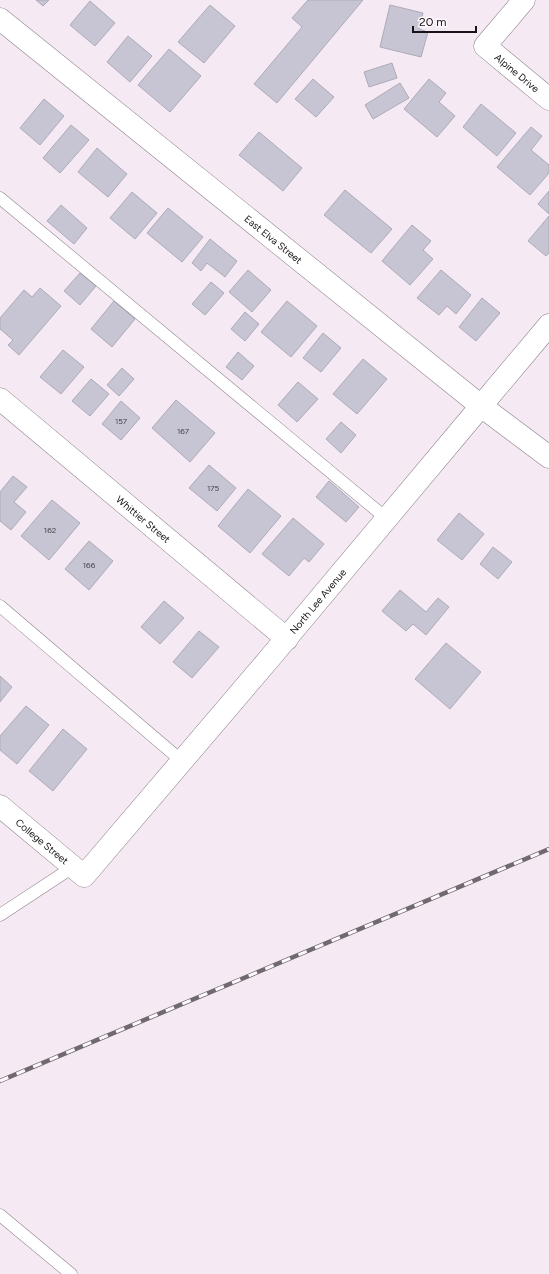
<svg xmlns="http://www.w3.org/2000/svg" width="549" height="1274" font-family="Figtree,sans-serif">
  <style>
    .building { fill: #c7c5d3; stroke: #adabb9 }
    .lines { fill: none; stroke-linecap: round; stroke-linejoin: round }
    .service-casing { stroke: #8c808a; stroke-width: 13 }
    .minor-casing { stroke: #8c808a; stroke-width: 23 }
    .tertiary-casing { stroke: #8c808a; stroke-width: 23 }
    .service { stroke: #fff; stroke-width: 12 }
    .minor { stroke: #fff; stroke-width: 22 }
    .tertiary { stroke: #fff; stroke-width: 22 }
    .rail-casing { stroke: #70696f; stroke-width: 4.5 }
    .rail { stroke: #fef9fd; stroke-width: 3; stroke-dasharray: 9; stroke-linecap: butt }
    .labels { text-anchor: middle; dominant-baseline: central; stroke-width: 3; stroke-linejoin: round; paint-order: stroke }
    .number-label { font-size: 8px; fill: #423f45 }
    .street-label { font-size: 10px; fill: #161216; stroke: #fef9fd }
  </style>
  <rect width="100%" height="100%" fill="#f5e9f4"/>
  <g class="building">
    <path d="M36,0H49L43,6Z"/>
    <path d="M308,0H363L277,103L254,84L302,27L292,18Z"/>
    <path d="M90,1L115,23L95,46L70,25Z"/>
    <path d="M210,5L235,26L204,63L178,42Z"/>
    <path d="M390,5L423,13L419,29L428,32L421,57L380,47Z"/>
    <path d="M128,36L152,56L130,82L107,62Z"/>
    <path d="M169,49L201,76L170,112L138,85Z"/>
    <path d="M392,63L397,78L369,87L364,72Z"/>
    <path d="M313,79L334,97L316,117L295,99Z"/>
    <path d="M429,79L446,93L439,102L455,116L437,137L404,109Z"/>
    <path d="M400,83L409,98L373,119L365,105Z"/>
    <path d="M44,99L64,116L40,145L20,128Z"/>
    <path d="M481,104L516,133L497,156L463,127Z"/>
    <path d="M71,125L89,140L60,173L43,158Z"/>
    <path d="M531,127L542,136L531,150L549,165V173L530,195L497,167Z"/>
    <path d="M259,132L302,168L283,191L239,155Z"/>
    <path d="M97,148L127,174L108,197L78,172Z"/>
    <path d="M345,190L392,229L371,253L324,215Z"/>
    <path d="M549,191V214L538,204Z"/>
    <path d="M132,192L157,213L135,239L110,218Z"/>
    <path d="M61,205L87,228L74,244L47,221Z"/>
    <path d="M168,208L203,237L182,262L147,233Z"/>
    <path d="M549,216V253L546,256L528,241Z"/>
    <path d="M412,225L431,241L423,250L433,259L410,285L382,261Z"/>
    <path d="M210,239L237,261L225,277L207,263L201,271L192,263Z"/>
    <path d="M248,270L271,290L252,312L229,292Z"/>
    <path d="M441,270L471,295L456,314L447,306L439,315L417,298Z"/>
    <path d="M80,273L96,286L80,305L64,291Z"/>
    <path d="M211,282L224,293L205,315L192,304Z"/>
    <path d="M40,288L61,306L19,355L8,345L13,340L0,329V318L24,290L32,297Z"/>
    <path d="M482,298L500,313L476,341L459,327Z"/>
    <path d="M114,301L135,319L112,347L91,329Z"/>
    <path d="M287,301L317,326L291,357L261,332Z"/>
    <path d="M245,312L259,324L245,341L231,329Z"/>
    <path d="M323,333L341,348L321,372L303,358Z"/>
    <path d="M63,350L84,367L61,394L40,377Z"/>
    <path d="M238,352L254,366L242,380L226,367Z"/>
    <path d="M363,359L387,379L357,414L333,394Z"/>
    <path d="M122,368L134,379L119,396L107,385Z"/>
    <path d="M91,379L109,394L90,416L72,401Z"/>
    <path d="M298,382L318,399L297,422L278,405Z"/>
    <path d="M176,400L215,433L190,462L152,428Z"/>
    <path d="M121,401L140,418L121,440L102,424Z"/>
    <path d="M341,422L356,435L341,453L326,439Z"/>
    <path d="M209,465L236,488L217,511L189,488Z"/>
    <path d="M13,476L27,487L14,502L26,512L11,530L0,521V492Z"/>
    <path d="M329,481L359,507L346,522L316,497Z"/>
    <path d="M248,489L281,516L250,553L218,526Z"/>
    <path d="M52,500L80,523L49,560L21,536Z"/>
    <path d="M459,513L484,534L462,560L437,540Z"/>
    <path d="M293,518L324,544L309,562L304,558L289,576L262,554Z"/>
    <path d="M89,541L113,561L89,590L65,569Z"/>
    <path d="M493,547L512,562L498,579L480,564Z"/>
    <path d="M400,590L426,612L438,598L449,607L426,635L413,624L406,631L382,611Z"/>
    <path d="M164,601L184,618L160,644L141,627Z"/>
    <path d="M199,631L219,647L192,678L173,662Z"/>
    <path d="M446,643L481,672L450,709L415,679Z"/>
    <path d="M0,676L12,687L0,702Z"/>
    <path d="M26,706L49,725L17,764L0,750V736Z"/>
    <path d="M63,729L87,749L53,791L29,771Z"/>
  </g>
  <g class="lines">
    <g class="service-casing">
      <g id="service">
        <path d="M0,198L386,518"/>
        <path d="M0,606L183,762"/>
        <path d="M0,915L73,867"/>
        <path d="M0,1215L71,1274"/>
      </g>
    </g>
    <g class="minor-casing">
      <g id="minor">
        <path id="s1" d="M524,0L485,46L549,99"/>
        <path id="s2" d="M0,399L287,639"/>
        <path id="s3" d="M0,806L84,876L269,659L481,406L549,457"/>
      </g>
    </g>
    <g class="tertiary-casing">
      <g id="tertiary">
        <path id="s4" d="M0,19L481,406L549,325"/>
      </g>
    </g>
    <use href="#service" class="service"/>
    <use href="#minor" class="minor"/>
    <use href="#tertiary" class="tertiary"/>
    <g class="rail-casing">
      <path id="rail" d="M0,1081L549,849"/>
    </g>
    <use href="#rail" class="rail"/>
  </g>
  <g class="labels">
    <g class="number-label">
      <text x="121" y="421">157</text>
      <text x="183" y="431">167</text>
      <text x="213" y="488">175</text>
      <text x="50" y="530">162</text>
      <text x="89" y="565">166</text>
    </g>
    <g class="street-label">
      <text stroke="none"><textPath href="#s1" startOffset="102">Alpine Drive</textPath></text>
      <text stroke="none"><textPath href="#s4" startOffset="351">East Elva Street</textPath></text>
      <text stroke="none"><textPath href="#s2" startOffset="187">Whittier Street</textPath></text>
      <text stroke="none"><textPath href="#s3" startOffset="470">North Lee Avenue</textPath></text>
      <text stroke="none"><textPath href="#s3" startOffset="55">College Street</textPath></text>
    </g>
  </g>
  <path d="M413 26v6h63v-6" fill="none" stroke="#161216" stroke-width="2"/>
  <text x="419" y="26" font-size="12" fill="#161216" stroke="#fef9fd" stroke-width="3" paint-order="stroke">20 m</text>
</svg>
